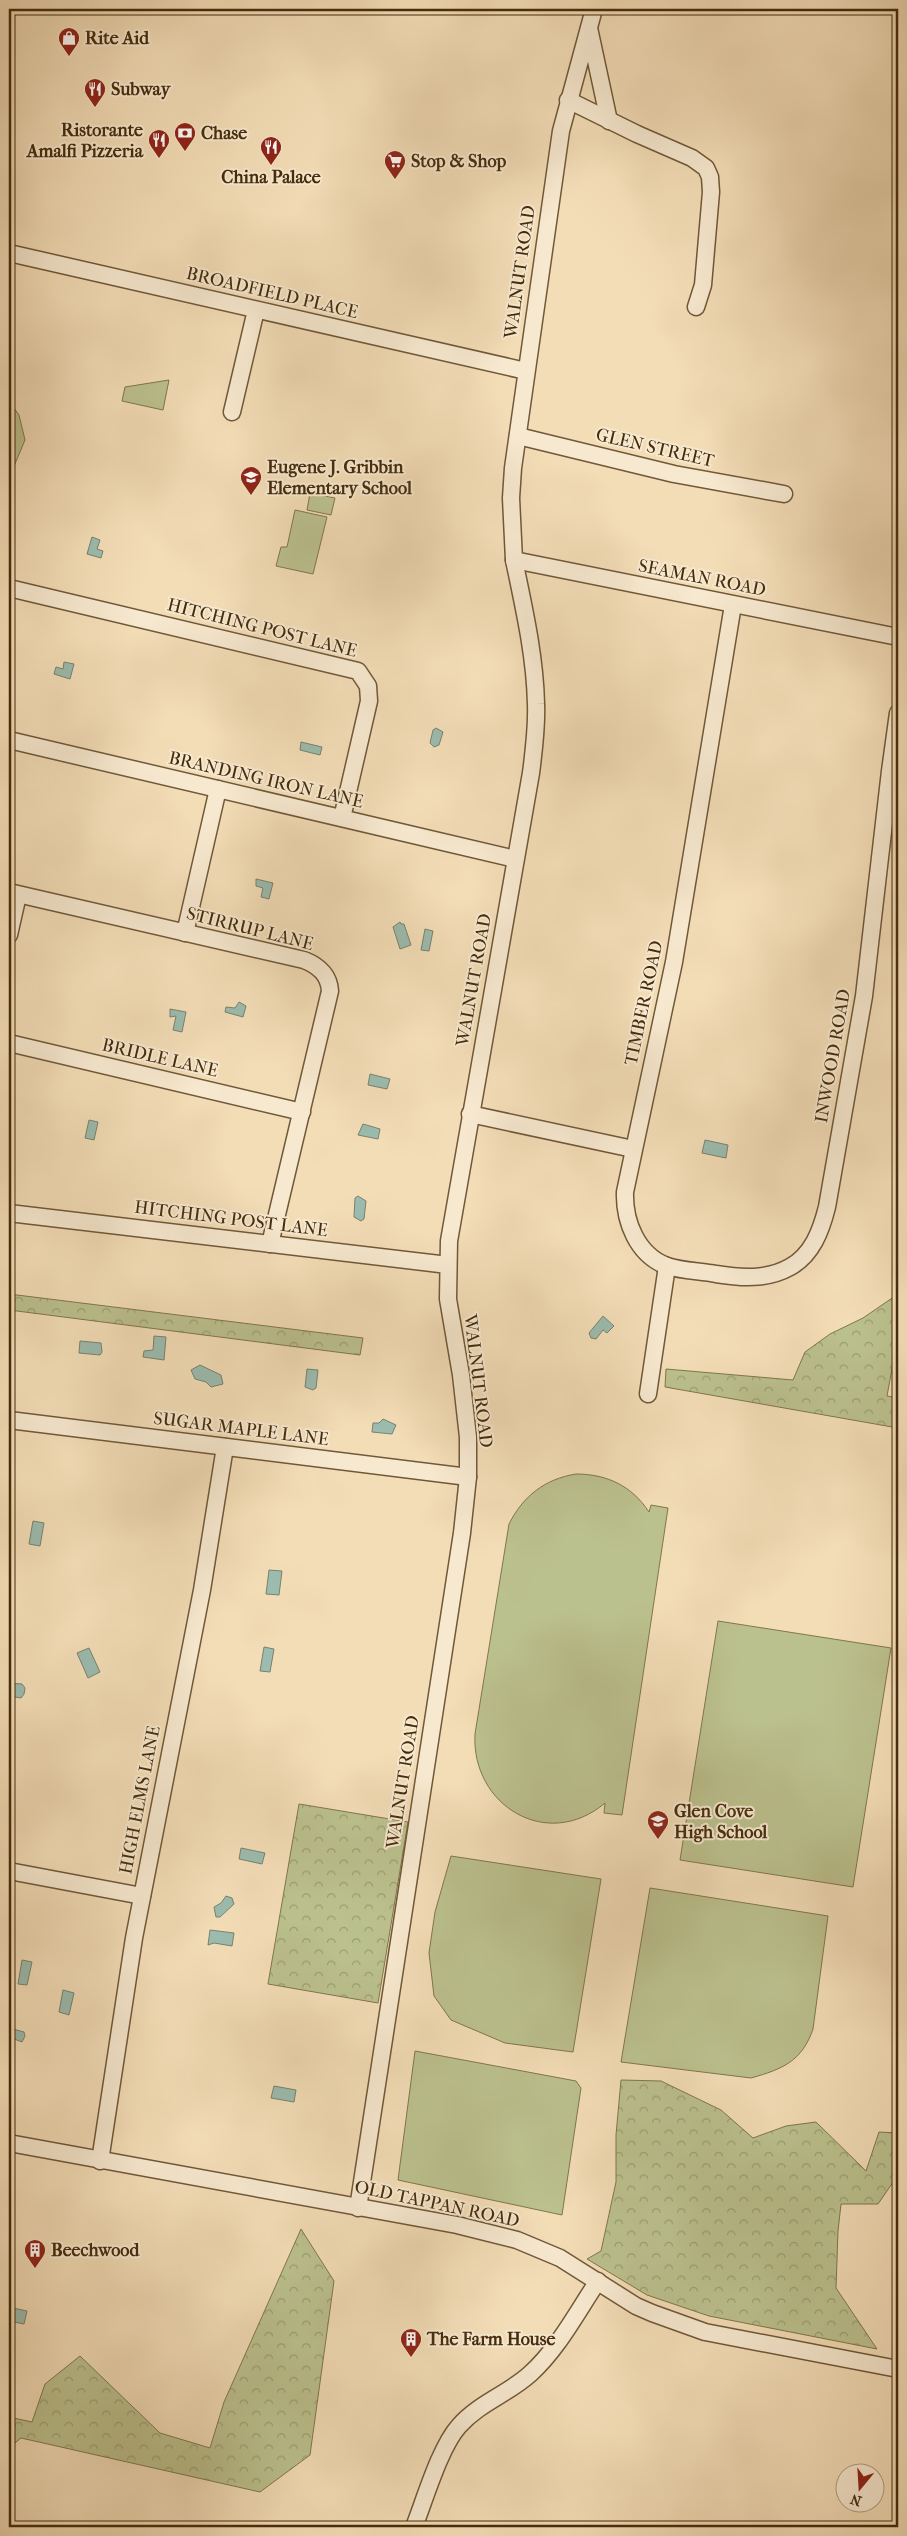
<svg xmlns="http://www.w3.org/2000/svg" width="907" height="2536" font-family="'IM FELL French Canon',serif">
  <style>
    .forest { fill: url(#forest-crowns); stroke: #80764e }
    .park { fill: #bbc18e; stroke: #80764e }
    .water { fill: #9bbcaf; stroke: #79826e }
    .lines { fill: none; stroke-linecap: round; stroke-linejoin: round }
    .minor-casing { stroke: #705838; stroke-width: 19 }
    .minor { stroke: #f7e9d0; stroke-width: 16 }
    .labels { text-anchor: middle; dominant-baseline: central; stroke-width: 4; stroke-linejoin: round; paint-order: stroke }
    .poi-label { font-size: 18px; font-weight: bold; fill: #452c0d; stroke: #f7e9d0; text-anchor: start }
    .street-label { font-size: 18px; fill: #452c0d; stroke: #f7e9d0 }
  </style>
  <defs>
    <pattern id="forest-crowns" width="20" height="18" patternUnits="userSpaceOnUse" patternTransform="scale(1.25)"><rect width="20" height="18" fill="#bbc18e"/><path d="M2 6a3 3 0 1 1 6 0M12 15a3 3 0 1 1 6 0" fill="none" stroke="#9a9d72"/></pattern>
  </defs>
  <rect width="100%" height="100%" fill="#f3ddb7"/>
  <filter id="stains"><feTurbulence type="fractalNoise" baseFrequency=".004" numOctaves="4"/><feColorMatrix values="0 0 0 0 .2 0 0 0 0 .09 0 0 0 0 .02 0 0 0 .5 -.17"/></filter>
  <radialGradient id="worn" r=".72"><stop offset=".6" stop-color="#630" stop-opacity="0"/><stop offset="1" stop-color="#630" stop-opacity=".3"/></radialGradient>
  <g class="forest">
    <path d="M9,1294L363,1338L360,1355L9,1310Z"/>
    <path d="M898,1294V1336L887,1396L898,1398V1428L665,1387L666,1369L793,1380L805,1352L830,1334L863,1318Z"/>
    <path d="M299,1804L408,1822L378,2003L268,1984Z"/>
    <path d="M621,2080L661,2081L721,2110L753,2138L786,2126L816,2122L866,2171L879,2132L898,2133V2175L878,2204H841L838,2231L836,2288L877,2349L709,2316L647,2295L587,2259L601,2251L616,2182V2135Z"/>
    <path d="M301,2229L334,2281L310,2455L260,2492L21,2438L9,2448V2417L32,2422L45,2384L80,2356L160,2433L210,2448L224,2402Z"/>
  </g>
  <g class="park">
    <path d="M169,380L163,410L122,401L125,387Z"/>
    <path d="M9,401L19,415L25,440L9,478Z"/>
    <path d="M310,493L335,498L331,515L307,510Z"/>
    <path d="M295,510L327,517L313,574L276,566L281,547H287Z"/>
    <path d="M576,1474C607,1474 632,1486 649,1512L651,1505L668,1508L622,1815L604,1813L605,1803C547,1852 471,1805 475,1734L509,1524C523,1496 545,1479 576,1474Z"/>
    <path d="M718,1621L891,1648L853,1887L680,1860Z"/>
    <path d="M451,1856L601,1879L573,2052L505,2043L451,2020L434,1996L429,1953L435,1912Z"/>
    <path d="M650,1888L828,1916L813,2029C802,2061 783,2069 751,2078L621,2062Z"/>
    <path d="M415,2051L576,2081L581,2088L562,2215L398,2180Z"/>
  </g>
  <g class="water">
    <path d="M92,537L100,540L97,549L103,551L101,558L87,554Z"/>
    <path d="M64,662L74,664L70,679L54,674L56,667L63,669Z"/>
    <path d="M436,728L443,732L439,745L434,747L430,743L433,730Z"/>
    <path d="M301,742L322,747L320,755L300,750Z"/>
    <path d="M256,879L273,883L269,899L261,897L263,888L256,886Z"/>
    <path d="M400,922L401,924H404L411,945L400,949L393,927Z"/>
    <path d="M425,929L433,931L429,951L421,950Z"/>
    <path d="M239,1002L246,1006L243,1017L225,1012L226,1007L235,1008Z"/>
    <path d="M170,1009L186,1012L182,1032L173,1030L176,1016L170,1017Z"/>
    <path d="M370,1074L390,1079L387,1089L368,1085Z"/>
    <path d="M89,1120L98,1122L94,1140L85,1138Z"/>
    <path d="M363,1124L380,1129L378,1139L358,1135Z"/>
    <path d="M705,1140L728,1145L726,1158L702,1153Z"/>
    <path d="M358,1196L366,1201L364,1219L361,1221L354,1217L355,1198Z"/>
    <path d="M603,1316L614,1326L607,1333L603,1330L596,1339L591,1338L589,1333Z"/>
    <path d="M154,1336L166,1337L164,1360L143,1357L144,1351L153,1350Z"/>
    <path d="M80,1341L101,1343L102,1352L100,1355L79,1353Z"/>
    <path d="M200,1365L221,1375L223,1384L211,1387L206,1382L195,1379L191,1370Z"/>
    <path d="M307,1369L318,1370L316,1388L313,1390L305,1387Z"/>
    <path d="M383,1419L396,1425L392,1434L372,1432L373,1423H379Z"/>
    <path d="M33,1521L44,1523L40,1546L29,1544Z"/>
    <path d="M269,1570L282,1571L279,1595L266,1594Z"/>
    <path d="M264,1647L274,1649L270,1672L260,1671Z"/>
    <path d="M89,1648L100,1672L88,1678L77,1653Z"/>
    <path d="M9,1683L22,1684L25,1688L24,1694L21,1698L9,1696Z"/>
    <path d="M241,1848L265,1853L262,1864L239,1859Z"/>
    <path d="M226,1896L232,1898L234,1904L220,1917H216L214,1907L221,1903Z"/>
    <path d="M210,1930L234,1933L232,1946L214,1943L208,1945Z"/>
    <path d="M22,1960L32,1962L27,1985L18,1984Z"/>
    <path d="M63,1990L74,1993L69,2015L59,2012Z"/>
    <path d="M9,2025L13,2029L24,2032L25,2036L22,2042L9,2037Z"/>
    <path d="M274,2086L296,2090L294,2102L271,2098Z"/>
    <path d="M9,2307L27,2311L24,2324L9,2321Z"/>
  </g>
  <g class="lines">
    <g class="minor-casing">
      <g id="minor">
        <path d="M594,9L561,131L513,468L511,498L514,560L898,637"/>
        <path d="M589,28L609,121"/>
        <path d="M568,100L637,134L692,158L706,168L710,177L711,192L703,285L696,307"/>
        <path d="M9,253L526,371"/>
        <path d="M232,412L256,310"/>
        <path d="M518,436L674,474L784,494"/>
        <path d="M9,588L358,671L368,686L369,701L342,818"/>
        <path d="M733,605L674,962L625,1192C624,1221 637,1255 667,1266C682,1271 701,1271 716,1274C741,1278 767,1280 790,1267C812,1255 821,1231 827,1207L864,996L890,771L898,713"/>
        <path d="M9,740L515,859"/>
        <path d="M9,892L304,960C319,966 329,975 330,991L270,1244"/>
        <path d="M185,933L218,789"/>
        <path d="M9,935L18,895"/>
        <path d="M9,1043L302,1112"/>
        <path d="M470,1114L633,1149"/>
        <path d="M9,1213L448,1265"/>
        <path d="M648,1394L667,1266"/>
        <path d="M9,1420L468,1477"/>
        <path d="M9,1871L142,1896"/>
        <path d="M9,2143L457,2225L517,2240L560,2258L636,2306L652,2313L705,2332L898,2369"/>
        <path d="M100,2161L134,1938L202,1590L225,1447"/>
        <path d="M358,2208L462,1533L468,1477V1437L461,1375L448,1299L449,1241L531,773C534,750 537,727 536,704C535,656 524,608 514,560"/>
        <path d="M414,2527C425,2499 440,2447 459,2426C479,2403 508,2394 530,2374C558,2349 577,2312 598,2281"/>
      </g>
    </g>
    <use href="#minor" class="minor"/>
  </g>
  <defs>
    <g id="shop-pin" transform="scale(1.125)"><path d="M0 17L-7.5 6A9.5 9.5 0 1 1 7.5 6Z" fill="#8f2418" stroke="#f7e9d0"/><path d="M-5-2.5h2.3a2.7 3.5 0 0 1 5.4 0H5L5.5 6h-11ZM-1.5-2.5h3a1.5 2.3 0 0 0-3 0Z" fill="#fff"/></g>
    <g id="restaurant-pin" transform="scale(1.125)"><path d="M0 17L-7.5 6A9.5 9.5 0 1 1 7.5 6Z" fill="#8f2418" stroke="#f7e9d0"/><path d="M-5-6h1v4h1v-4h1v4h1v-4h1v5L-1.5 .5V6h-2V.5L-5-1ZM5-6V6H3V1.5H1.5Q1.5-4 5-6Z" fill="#fff"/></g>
    <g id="bank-pin" transform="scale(1.125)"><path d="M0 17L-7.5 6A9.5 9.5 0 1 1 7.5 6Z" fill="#8f2418" stroke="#f7e9d0"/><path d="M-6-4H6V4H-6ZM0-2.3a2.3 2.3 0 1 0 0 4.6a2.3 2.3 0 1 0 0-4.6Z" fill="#fff"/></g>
    <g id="supermarket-pin" transform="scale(1.125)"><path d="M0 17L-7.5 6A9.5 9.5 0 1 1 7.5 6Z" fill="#8f2418" stroke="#f7e9d0"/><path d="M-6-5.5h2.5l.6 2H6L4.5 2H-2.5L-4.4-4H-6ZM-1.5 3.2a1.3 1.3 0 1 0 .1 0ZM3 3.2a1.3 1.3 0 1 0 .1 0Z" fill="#fff"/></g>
    <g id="school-pin" transform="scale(1.125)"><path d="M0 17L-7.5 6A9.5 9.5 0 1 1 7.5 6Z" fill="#8f2418" stroke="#f7e9d0"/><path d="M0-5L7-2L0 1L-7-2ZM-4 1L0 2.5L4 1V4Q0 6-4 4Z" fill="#fff"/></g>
    <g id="building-pin" transform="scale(1.125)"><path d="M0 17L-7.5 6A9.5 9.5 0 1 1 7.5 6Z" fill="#8f2418" stroke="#f7e9d0"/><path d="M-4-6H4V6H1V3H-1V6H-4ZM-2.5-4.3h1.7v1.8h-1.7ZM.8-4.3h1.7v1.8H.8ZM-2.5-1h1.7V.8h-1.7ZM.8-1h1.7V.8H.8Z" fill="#fff"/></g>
  </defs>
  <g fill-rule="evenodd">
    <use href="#shop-pin" x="69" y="38"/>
    <use href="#restaurant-pin" x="95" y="89"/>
    <use href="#bank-pin" x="185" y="133"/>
    <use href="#restaurant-pin" x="159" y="140"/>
    <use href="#restaurant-pin" x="271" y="147"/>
    <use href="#supermarket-pin" x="395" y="161"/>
    <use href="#school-pin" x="251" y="477"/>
    <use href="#school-pin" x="658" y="1821"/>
    <use href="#building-pin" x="35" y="2250"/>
    <use href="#building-pin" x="411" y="2339"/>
  </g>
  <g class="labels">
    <g class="poi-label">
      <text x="85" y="38">Rite Aid</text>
      <text x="111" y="89">Subway</text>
      <text x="143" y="130" text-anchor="end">Ristorante<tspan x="143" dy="21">Amalfi Pizzeria</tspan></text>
      <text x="201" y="133">Chase</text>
      <text x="411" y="161">Stop &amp; Shop</text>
      <text x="271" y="177" text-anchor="middle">China Palace</text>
      <text x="267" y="467">Eugene J. Gribbin<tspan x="267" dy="21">Elementary School</tspan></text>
      <text x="674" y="1811">Glen Cove<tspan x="674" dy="21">High School</tspan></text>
      <text x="51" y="2250">Beechwood</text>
      <text x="427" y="2339">The Farm House</text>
    </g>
    <g class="street-label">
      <text transform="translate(520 272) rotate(-82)">WALNUT ROAD</text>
      <text transform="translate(272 293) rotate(13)">BROADFIELD PLACE</text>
      <text transform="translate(655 448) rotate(13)">GLEN STREET</text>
      <text transform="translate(702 578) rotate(11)">SEAMAN ROAD</text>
      <text transform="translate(262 628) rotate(14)">HITCHING POST LANE</text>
      <text transform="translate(266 780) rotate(13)">BRANDING IRON LANE</text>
      <text transform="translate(250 929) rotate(14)">STIRRUP LANE</text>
      <text transform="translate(474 980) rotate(-80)">WALNUT ROAD</text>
      <text transform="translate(644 1003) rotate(-78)">TIMBER ROAD</text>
      <text transform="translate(833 1056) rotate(-80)">INWOOD ROAD</text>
      <text transform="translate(160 1058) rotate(13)">BRIDLE LANE</text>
      <text transform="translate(231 1219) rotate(7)">HITCHING POST LANE</text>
      <text transform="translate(478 1381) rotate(83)">WALNUT ROAD</text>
      <text transform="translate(241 1429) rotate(7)">SUGAR MAPLE LANE</text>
      <text transform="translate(403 1782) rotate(-81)">WALNUT ROAD</text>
      <text transform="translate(140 1800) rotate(-79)">HIGH ELMS LANE</text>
      <text transform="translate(437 2204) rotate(12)">OLD TAPPAN ROAD</text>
    </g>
  </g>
  <rect width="907" height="2536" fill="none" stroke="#f3ddb7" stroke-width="30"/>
  <rect x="10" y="10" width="887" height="2516" fill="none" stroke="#452c0d" stroke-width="2.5"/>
  <rect x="15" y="15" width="877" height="2506" fill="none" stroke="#452c0d"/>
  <g transform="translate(860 2488) rotate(198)"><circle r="24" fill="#f7e9d0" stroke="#b09d82"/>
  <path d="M0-4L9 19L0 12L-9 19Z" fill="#8f2418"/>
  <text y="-8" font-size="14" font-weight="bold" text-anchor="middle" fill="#452c0d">N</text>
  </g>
  <rect width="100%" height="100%" filter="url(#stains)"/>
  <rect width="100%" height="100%" fill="url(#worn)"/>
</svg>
